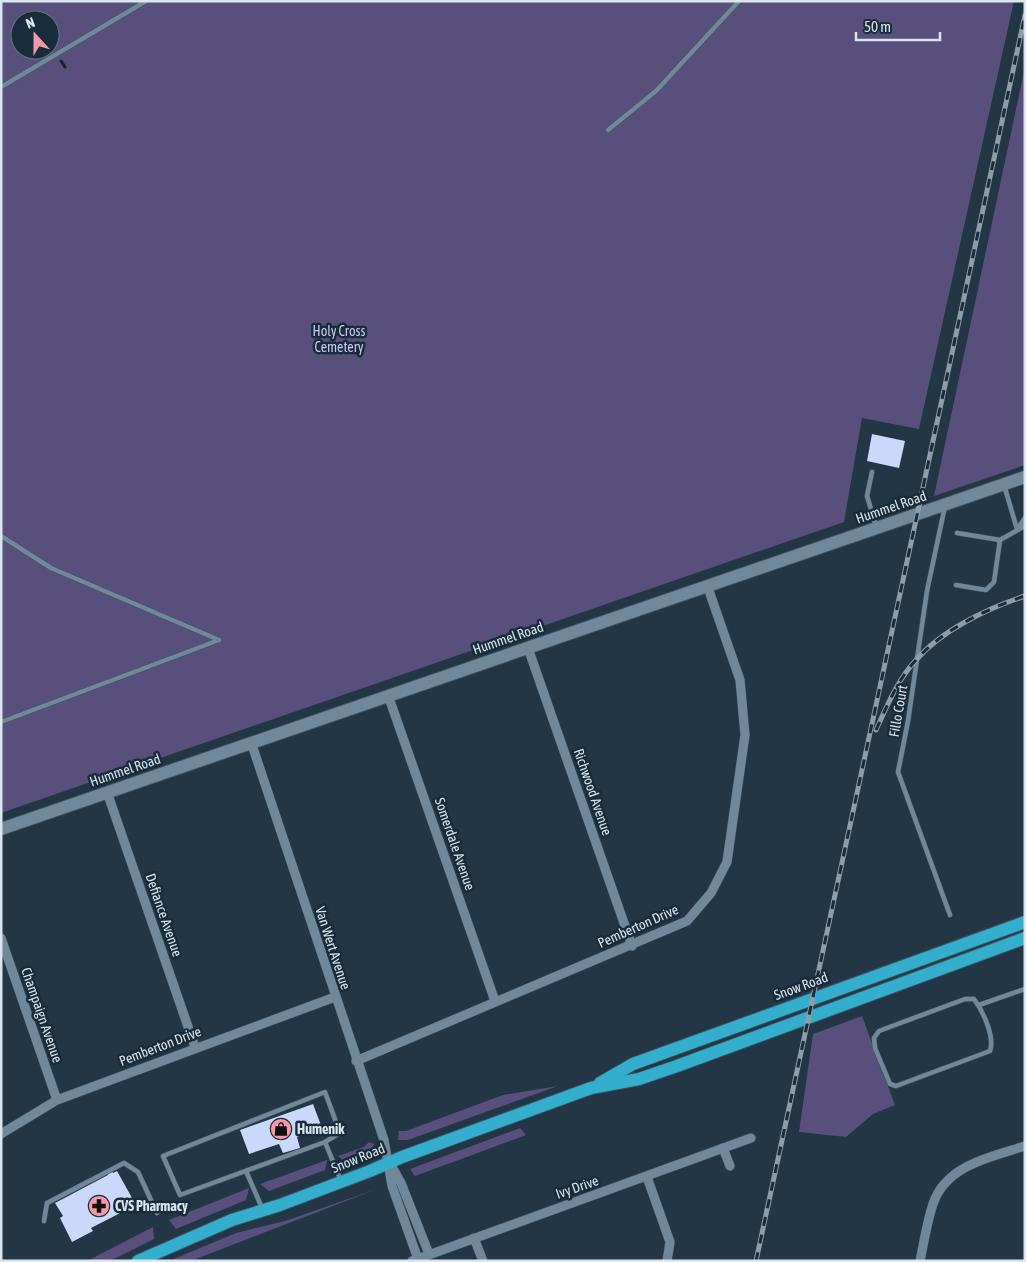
<svg xmlns="http://www.w3.org/2000/svg" width="1026" height="1262" font-family="'Asap Condensed',sans-serif">
  <style>
    .green { fill: #594f7c; fill-rule: evenodd }
    .lines { fill: none; stroke-linecap: round; stroke-linejoin: round }
    .stream { stroke: #0d2727; stroke-width: 3 }
    .building { fill: #cad8f9 }
    .lane-casing { stroke: #3f515f; stroke-width: 5.5 }
    .street-casing { stroke: #3f515f; stroke-width: 10 }
    .secondary-casing { stroke: #3f515f; stroke-width: 14 }
    .primary-casing { stroke: #3f515f; stroke-width: 14 }
    .lane { stroke: #71889a; stroke-width: 4.5 }
    .street { stroke: #71889a; stroke-width: 9 }
    .secondary { stroke: #71889a; stroke-width: 12 }
    .primary { stroke: #33aecc; stroke-width: 12 }
    .rail-casing { stroke: #8e9daa; stroke-width: 5 }
    .rail { stroke: #182c3b; stroke-width: 3; stroke-dasharray: 9; stroke-linecap: butt }
    .labels { text-anchor: middle; dominant-baseline: central; stroke-width: 5; stroke-linejoin: round; paint-order: stroke }
    .park-label { font-size: 14px; fill: #cdc5f5; stroke: #182c3b }
    .street-label { font-size: 14px; fill: #d9e5ef; stroke: #182c3b }
    .poi-label { font-size: 14px; font-weight: bold; fill: #d9e5ef; stroke: #182c3b; text-anchor: start }
  </style>
  <rect width="100%" height="100%" fill="#223646"/>
  <g class="green">
    <path d="M1,1H1014L919,429L862,418L844,522L1,813ZM20,20H50V50H20Z"/>
    <path d="M1025,67V465L934,496Z"/>
    <path d="M862,1016L895,1105L873,1114L846,1137L799,1132L813,1034Z"/>
    <path d="M558,1086L408,1140H398L399,1131H406L503,1095Z"/>
    <path d="M520,1128L526,1135L415,1176L410,1169Z"/>
    <path d="M369,1142L374,1144C371,1156 358,1158 347,1163L338,1156L364,1147Z"/>
    <path d="M327,1160L325,1170L269,1191L260,1184Z"/>
    <path d="M249,1188L246,1200L176,1229L169,1220Z"/>
    <path d="M377,1189L191,1261H169L236,1233L285,1221Z"/>
    <path d="M153,1227L154,1239L110,1261H87Z"/>
  </g>
  <g class="lines">
    <path class="stream" d="M61,61L65,67"/>
  </g>
  <g class="building">
    <path d="M872,434L905,441L899,468L867,461Z"/>
    <path d="M313,1104L322,1128L297,1137L300,1148L283,1153L279,1144L249,1154L240,1130Z"/>
    <path d="M112,1171L113,1173L117,1171L136,1205L91,1228L93,1231L72,1242L60,1218L63,1216L55,1203L108,1175V1173Z"/>
  </g>
  <g class="lines">
    <g class="lane-casing">
      <g id="lane">
        <path d="M1,87L146,1"/>
        <path d="M608,130L656,91L739,1"/>
        <path d="M872,472L867,496L876,526"/>
        <path d="M1004,485L1017,529L1025,518"/>
        <path d="M945,506L927,591L908,721L898,772L950,915"/>
        <path d="M957,533L1000,540L1025,526"/>
        <path d="M1,536L51,568L219,640"/>
        <path d="M956,585L986,590L994,582L1000,540"/>
        <path d="M1,722L219,640"/>
        <path d="M965,999H974C983,1011 995,1037 990,1051L896,1086L890,1084L875,1048L874,1038L879,1031Z"/>
        <path d="M979,1005L1025,989"/>
        <path d="M325,1092L340,1133L325,1142L180,1195L163,1156Z"/>
        <path d="M325,1142L341,1181"/>
        <path d="M246,1171L262,1208"/>
        <path d="M44,1221L47,1203L124,1163L138,1172L157,1213"/>
      </g>
    </g>
    <g class="street-casing">
      <g id="street">
        <path d="M528,648L632,946"/>
        <path d="M388,695L495,1001"/>
        <path d="M251,742L384,1140L392,1186L418,1259"/>
        <path d="M107,792L195,1047"/>
        <path d="M1,938L57,1100"/>
        <path d="M356,1061L687,921L711,893L727,862L745,735L740,680L707,585"/>
        <path d="M1,1134L57,1100L335,997"/>
        <path d="M723,1148L730,1166"/>
        <path d="M392,1167L401,1183L429,1254"/>
        <path d="M647,1177L670,1242L667,1261"/>
        <path d="M474,1238L483,1261"/>
        <path d="M412,1261L751,1138"/>
        <path d="M920,1261C924,1242 927,1222 933,1204C946,1165 991,1157 1025,1146"/>
      </g>
    </g>
    <g class="secondary-casing">
      <path id="secondary" d="M1,829L1025,477"/>
    </g>
    <g class="primary-casing">
      <g id="primary">
        <path d="M600,1083L633,1064L1025,922"/>
        <path d="M138,1261L232,1220L280,1205L370,1171L402,1157L591,1088L639,1079L677,1066L1025,938"/>
      </g>
    </g>
    <use href="#lane" class="lane"/>
    <use href="#street" class="street"/>
    <use href="#secondary" class="secondary"/>
    <use href="#primary" class="primary"/>
    <g class="rail-casing">
      <g id="rail">
        <path d="M876,730C887,706 898,679 916,660C942,630 988,608 1025,596"/>
        <path d="M756,1261L1025,15"/>
      </g>
    </g>
    <use href="#rail" class="rail"/>
  </g>
  <defs>
    <g id="shop-disc" transform="scale(1.125)"><circle r="9.5" fill="#f39aa9" stroke="#182c3b"/><path d="M-5-2.5h2.3a2.7 3.5 0 0 1 5.4 0H5L5.5 6h-11ZM-1.5-2.5h3a1.5 2.3 0 0 0-3 0Z" fill="#111"/></g>
    <g id="pharmacy-disc" transform="scale(1.125)"><circle r="9.5" fill="#f39aa9" stroke="#182c3b"/><path d="M-2-6h4v4h4v4h-4v4h-4v-4h-4v-4h4Z" fill="#111"/></g>
  </defs>
  <g fill-rule="evenodd">
    <use href="#shop-disc" x="281" y="1129"/>
    <use href="#pharmacy-disc" x="99" y="1206"/>
  </g>
  <g class="labels">
    <g class="park-label">
      <text x="339" y="331">Holy Cross<tspan x="339" dy="16">Cemetery</tspan></text>
    </g>
    <g class="street-label">
      <text transform="translate(891 507) rotate(-19)">Hummel Road</text>
      <text transform="translate(508 638) rotate(-19)">Hummel Road</text>
      <text transform="translate(898 711) rotate(-80)">Fillo Court</text>
      <text transform="translate(125 770) rotate(-19)">Hummel Road</text>
      <text transform="translate(593 792) rotate(71)">Richwood Avenue</text>
      <text transform="translate(455 844) rotate(71)">Somerdale Avenue</text>
      <text transform="translate(164 915) rotate(71)">Defiance Avenue</text>
      <text transform="translate(638 926) rotate(-24)">Pemberton Drive</text>
      <text transform="translate(333 948) rotate(72)">Van Wert Avenue</text>
      <text transform="translate(801 986) rotate(-20)">Snow Road</text>
      <text transform="translate(42 1015) rotate(71)">Champaign Avenue</text>
      <text transform="translate(160 1046) rotate(-21)">Pemberton Drive</text>
      <text transform="translate(358 1158) rotate(-22)">Snow Road</text>
      <text transform="translate(577 1187) rotate(-19)">Ivy Drive</text>
    </g>
    <g class="poi-label">
      <text x="297" y="1129">Humenik</text>
      <text x="115" y="1206">CVS Pharmacy</text>
    </g>
  </g>
  <rect width="1026" height="1262" fill="none" stroke="#d9e5ef" stroke-width="5"/>
  <g transform="translate(35 35) rotate(339)"><circle r="24" fill="#182c3b" stroke="#657683"/>
  <path d="M0-4L9 19L0 12L-9 19Z" fill="#f39aa9"/>
  <text y="-8" font-size="14" font-weight="bold" text-anchor="middle" fill="#d9e5ef">N</text>
  </g>
  <path d="M856 32v8h84v-8" fill="none" stroke="#d9e5ef" stroke-width="2.5"/>
  <text x="864" y="32" font-size="15" fill="#d9e5ef" stroke="#182c3b" stroke-width="4" paint-order="stroke">50 m</text>
</svg>
